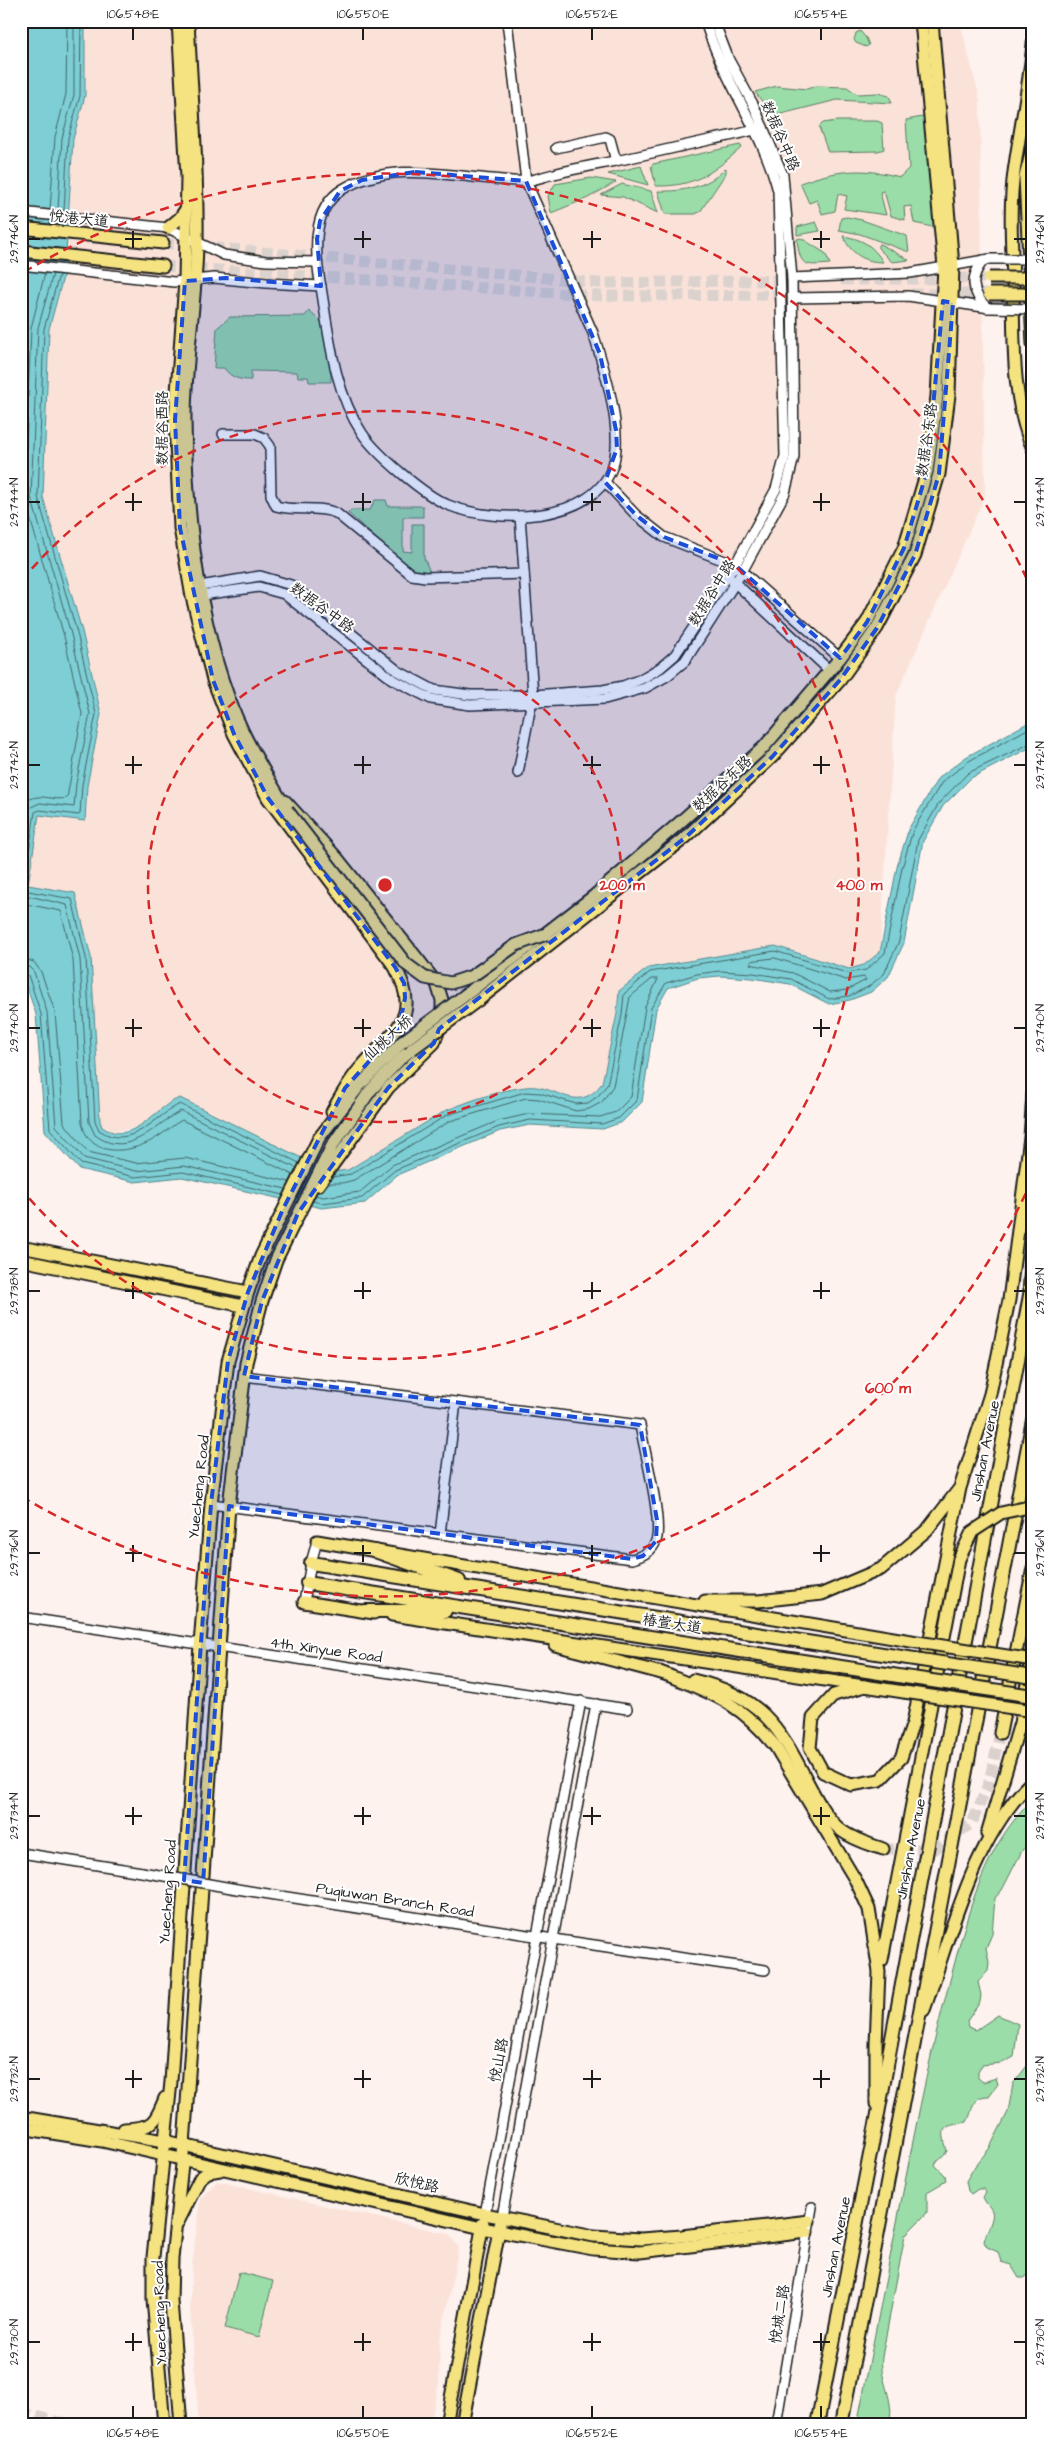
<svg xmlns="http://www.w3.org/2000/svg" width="1054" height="2446" font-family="'Architects Daughter','LXGW WenKai TC',sans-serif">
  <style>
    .built { fill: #fbe2d9 }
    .green { fill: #9adda8; stroke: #5b7c62 }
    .water { fill: #7dcfd5; stroke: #56878b }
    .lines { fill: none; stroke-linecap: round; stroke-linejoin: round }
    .shore { stroke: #436466; stroke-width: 1 }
    .major-tunnel { stroke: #dbd2ce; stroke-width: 11; stroke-dasharray: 11 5.5; stroke-linecap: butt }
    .minor-casing { stroke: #1c1c1c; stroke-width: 12 }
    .major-casing { stroke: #1c1c1c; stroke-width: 15 }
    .highway-casing { stroke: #1c1c1c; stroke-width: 16 }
    .minor { stroke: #fff; stroke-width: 9 }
    .major { stroke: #f5e382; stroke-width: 11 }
    .highway { stroke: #f5e382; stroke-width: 12 }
    .minor-bridge-casing { stroke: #1c1c1c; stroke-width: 12; stroke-linecap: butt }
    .major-bridge-casing { stroke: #1c1c1c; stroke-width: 15; stroke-linecap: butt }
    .highway-bridge-casing { stroke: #1c1c1c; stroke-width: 16; stroke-linecap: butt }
    .minor-bridge { stroke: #fff; stroke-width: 9 }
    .major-bridge { stroke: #f5e382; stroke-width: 11 }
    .highway-bridge { stroke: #f5e382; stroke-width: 12 }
    .marked { fill: #1d4ed8; fill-opacity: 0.2; stroke: #1d4ed8; stroke-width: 4; stroke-dasharray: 10 6; stroke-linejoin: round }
    .ticks { fill: none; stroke: #1c1c1c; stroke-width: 2 }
    .ring { fill: none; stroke: #d62828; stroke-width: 2.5; stroke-dasharray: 9 6 }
    .labels { text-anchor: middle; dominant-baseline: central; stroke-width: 4; stroke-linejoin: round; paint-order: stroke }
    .street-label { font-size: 15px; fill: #1c1c1c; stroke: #fff }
    .centre { fill: #d62828; stroke: #fff; stroke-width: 2.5 }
    .ring-label { font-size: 15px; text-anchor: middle; font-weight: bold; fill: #d62828; stroke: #fff; stroke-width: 4; stroke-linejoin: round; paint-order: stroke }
    .neatline { fill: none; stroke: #1c1c1c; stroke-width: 2 }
    .ticks-label { font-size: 12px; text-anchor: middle; fill: #1c1c1c }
  </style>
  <rect width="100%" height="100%" fill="#fdf2ee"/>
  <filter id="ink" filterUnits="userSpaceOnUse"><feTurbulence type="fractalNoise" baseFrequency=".02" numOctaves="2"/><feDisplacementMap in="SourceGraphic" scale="10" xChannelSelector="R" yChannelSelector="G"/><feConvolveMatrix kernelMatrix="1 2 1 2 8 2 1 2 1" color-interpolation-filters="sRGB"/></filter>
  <g filter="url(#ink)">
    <g class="built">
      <path d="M85,21H960L980,100L985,496L896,696L880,952L864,965L849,969L775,946L619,991L617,1014L602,1083L596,1092L586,1098L576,1099L542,1088L524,1087L459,1105L445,1111L348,1170L340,1172L326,1170L176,1099L149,1121L135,1128L113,1132L102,1127L28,886L39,814L85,821L87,786L101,714L82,631L43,497L49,329L65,270L73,139L85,96Z"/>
      <path d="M217,2181L449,2234L459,2247L440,2340L439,2383L430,2425H199L190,2311L192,2267L200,2199Z"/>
    </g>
    <g class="green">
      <path d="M860,31L866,38L869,45L866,47L856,43L854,40L856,33Z"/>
      <path d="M777,86L807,89L816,86L847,87L857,94L878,93L889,96L892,103L837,100L769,117L767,108L755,92Z"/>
      <path d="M928,116L937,228L914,223L911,206L904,207L905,220L891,216L884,191L880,192L886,215L844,209L847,196L838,194L835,211L822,214L817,200L809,203L800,183C837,170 861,167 900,177L909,168L906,120Z"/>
      <path d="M837,121H877L882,123L884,149L878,151L828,152L819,127L823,123Z"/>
      <path d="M740,145L742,147C714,172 695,187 656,186L651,166L653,164Z"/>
      <path d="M641,166L648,185L608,174Z"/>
      <path d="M726,168V173L700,212L695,214H665L658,191C682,192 708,187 726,168Z"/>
      <path d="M591,178L616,182L588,198L551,213L548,196L555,184Z"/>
      <path d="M622,184L651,191L658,213L623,197L601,195Z"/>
      <path d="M847,217L862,220L907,236L909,252L860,234L839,230L841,218Z"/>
      <path d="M816,222L820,231L797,235V227Z"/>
      <path d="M843,236C863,239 873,246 883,262C864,262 851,254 843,236Z"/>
      <path d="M801,238L825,253L830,264C804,266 800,267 797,239Z"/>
      <path d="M880,244L909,260L892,262L878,248V245Z"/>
      <path d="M309,311L328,328L331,342V382H309L308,377H298L297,372L251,371V380C239,380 231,378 224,368H214L217,328L230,317L305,316Z"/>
      <path d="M375,500H386L388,506H423V517H403V551L412,552V524H424V558L430,572L415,570L408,567L348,513L351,510H370Z"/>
      <path d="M1033,1800V1839L1023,1849L1002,1890L995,1898L992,1934L986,1948L989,1962L988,1971L978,1982L981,1995L980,2002L967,2021L968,2027L976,2030L998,2015L1018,2024L1014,2057L1002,2063L982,2065L978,2071V2078L983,2082L996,2078L998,2084L989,2096C970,2096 974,2110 967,2122C943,2127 940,2125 947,2151C943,2157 938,2158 935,2165L945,2175L946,2181L927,2192V2213L905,2235L882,2357C879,2381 896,2400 889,2425H857C873,2345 888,2266 904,2187C918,2115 932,2044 952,1973C968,1913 985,1843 1033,1800Z"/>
      <path d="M1033,2048V2272L1024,2278H1019L1011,2265L1001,2262L998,2252L987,2247L984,2242C985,2233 995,2219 992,2211C990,2206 985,2203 983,2197L986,2193L984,2189H978L971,2194L968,2191L966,2181L975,2166L989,2149L1008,2112L1013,2084L1030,2062Z"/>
      <path d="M239,2272L273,2281L259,2337L225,2328Z"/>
    </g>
    <path class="water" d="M21,21H85V96L73,139L65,270L49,329L43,497L82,631L101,714L87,786L85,821L39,815L28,885L75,893L91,957L100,1121L102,1127C133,1148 156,1105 180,1098L326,1170L333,1172L348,1170L445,1111C466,1102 503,1089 526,1087C556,1083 577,1117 602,1083L617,1014L619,991L648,968L775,946L849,969L864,965L880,952L897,867L909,828L938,778L966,757L1033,720V746L971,778L943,806L923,841L904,943L888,977L871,992L850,1000L829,1004L790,984L752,978L720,976L698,978L668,988L656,1009L642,1102L622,1122L603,1129L530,1125L500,1131L397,1175L365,1203L322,1208L182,1177L135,1182L79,1169L45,1131L36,1014L21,971Z"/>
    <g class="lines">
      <g class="shore">
        <path d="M50,210L55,137L66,94L67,21"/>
        <path d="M58,210L62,138L74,95V21"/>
        <path d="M64,211L68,138L80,96L81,21"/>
        <path d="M59,275L44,329L38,497L77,633L96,714L82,785L80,814L78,815L40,810L35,812L24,886L28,891L72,899L86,958L95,1121L99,1130C130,1152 155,1116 180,1104L299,1163"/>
        <path d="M21,808C33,788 50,802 67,798L82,714L64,636L24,497L31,328L45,273"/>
        <path d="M21,855L27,813L31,807L40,803L74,807L76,784L90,714L71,634L31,497L38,328L53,274"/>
        <path d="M21,894L67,905L80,959L89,1122L95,1135C129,1160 153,1125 181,1111L296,1168"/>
        <path d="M21,903L61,911L73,960L82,1123C90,1161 135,1153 159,1136C167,1131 174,1124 182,1120L293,1175"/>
        <path d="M21,958L34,962L41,972L55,1012L64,1123L88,1152L136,1163L185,1158L290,1182"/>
        <path d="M775,958L846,980L864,977L866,980L847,990L830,992L793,973L750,964L752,961Z"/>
        <path d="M21,966L29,967L34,972L47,1012L56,1126L84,1158L136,1171L184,1166L286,1189"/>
        <path d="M21,972L28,975L41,1014L50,1129L81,1164L135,1177L183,1172L284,1195"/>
        <path d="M332,1177L351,1174L447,1115L525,1092L540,1093L576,1104L588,1103L598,1096L607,1085L622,1015L624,994L650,972L775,951L847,973L866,970L885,953L902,868L913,830L942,782L969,761L1033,726"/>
        <path d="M315,1195L323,1197L360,1192L392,1165L498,1121L529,1114L600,1117L616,1112L631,1097L645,1007L658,979H652L630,997L613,1086L602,1102L589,1109L576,1111L539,1099L526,1098L450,1121L354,1180L342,1183H328"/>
        <path d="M313,1201L322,1203L362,1198L395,1170L499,1127L530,1120L602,1124L619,1118L637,1100L651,1008L666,983L697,974L720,971L753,973L791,979L829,999L849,996L868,987L884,974L899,941L918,840L939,803L968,773L1033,742"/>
      </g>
      <g class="major-tunnel">
        <path d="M163,243L600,283L802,280"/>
        <path d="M163,266L601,296L803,295"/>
        <path d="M841,280L989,278"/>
        <path d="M911,294H989"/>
        <path d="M883,1849H935L972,1823L989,1782L1000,1733"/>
        <path d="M21,2412L70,2425"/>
      </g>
      <g class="minor-casing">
        <g id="minor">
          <path d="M507,21L526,181L593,333C604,367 624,431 613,465C594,524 495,524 448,505C424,495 376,454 362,433C334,391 329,336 321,287C315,255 310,209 343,189C388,162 444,175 492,179C503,180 516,182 526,181C535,180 545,176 554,174C577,168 601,164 625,159C655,152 684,146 714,139C730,136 747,133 763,127"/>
          <path d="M556,148L606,137L610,139L616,161"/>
          <path d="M21,212L168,228L224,255L266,261L317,262"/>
          <path d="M984,260C969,277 971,292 987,308"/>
          <path d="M21,265L174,282L214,278L266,283L321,286"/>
          <path d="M792,278L910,273L990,259"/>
          <path d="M793,298L908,296L990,308"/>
          <path d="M223,434H255L264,438L270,446L271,495L276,506C296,512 317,505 336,513L412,575L425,577L524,574"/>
          <path d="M605,482L636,515L664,537L735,565L840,658"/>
          <path d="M732,580L829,670"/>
          <path d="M194,587L260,576L291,585L398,671L434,690L470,695H533L603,690L623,686L641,679L660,668L675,655L735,565L776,489L785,456L778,191C763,131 723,81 705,21"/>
          <path d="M195,596L259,587L284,594L392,679L431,699L470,705L605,699L645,688L667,676L685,661L742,572L785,493L794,457L792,278L783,175L754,106L729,60L714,21"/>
          <path d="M518,773L533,695L520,516"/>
          <path d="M211,1504L632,1559C642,1556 652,1552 656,1541C663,1522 644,1449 640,1425L244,1376"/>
          <path d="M440,1534L456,1402"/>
          <path d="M304,1602L311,1563L317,1541"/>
          <path d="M21,1617L627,1709"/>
          <path d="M21,1853L142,1872"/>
          <path d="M237,1889L553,1939L765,1970"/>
          <path d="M485,2214L581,1701"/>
          <path d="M502,2217L596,1704"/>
          <path d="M776,2425L812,2207"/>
        </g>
      </g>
      <g class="major-casing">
        <g id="major">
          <path d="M178,21L187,177L185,281L175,420L180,528L192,597L213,680L234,734L268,798L395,967C424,1019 391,1032 362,1066C349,1080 341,1096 332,1112"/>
          <path d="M188,21C192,96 198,170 197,244C196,302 185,361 185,419C186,519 200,641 243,732C256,759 272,785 287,810"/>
          <path d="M1033,44C1029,87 1020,129 1014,172C1009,209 1012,246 1013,283C1014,335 1011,400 1033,449"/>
          <path d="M1033,147L1025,177L1033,344"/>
          <path d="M21,228L163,243"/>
          <path d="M168,228L180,218L186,209"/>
          <path d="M21,251L163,266"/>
          <path d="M285,801L337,858L420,962L437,984L442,1000V1021L434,1043L388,1088L318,1185"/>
          <path d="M476,987L594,896L678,824L764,747L840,658L867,622L904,548L927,471L937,396L944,267L921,21"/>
          <path d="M481,998L686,837L772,757L840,680L877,628L915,555L939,474L949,395L953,266L932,21"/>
          <path d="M21,1247L248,1292"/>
          <path d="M21,1260L243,1306"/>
          <path d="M317,1541L911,1641"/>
          <path d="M705,1601H758L822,1594L881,1569L927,1530L959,1489"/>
          <path d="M304,1602L374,1613"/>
          <path d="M392,1615L904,1692"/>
          <path d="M555,1645L665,1674"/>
          <path d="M660,1672C711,1693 739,1701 775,1746L856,1881L869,1909L879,1972L876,2044V2104"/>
          <path d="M693,1680C759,1695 778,1724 807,1781C816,1798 826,1819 842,1831C854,1840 869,1844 883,1849"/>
          <path d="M865,1686L834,1695L813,1718L810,1748L823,1772L851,1785L880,1780L901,1758L913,1723L960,1488L990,1394L1009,1300L1030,1137L1033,1094"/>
          <path d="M1000,1733L1033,1568"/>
          <path d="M987,1834L1020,1723L1033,1647"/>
          <path d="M882,1960L959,1559"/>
          <path d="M924,2010C951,1934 973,1837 1033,1780"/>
          <path d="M21,2117L165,2141L485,2214L594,2236L641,2239L682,2236L809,2221"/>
          <path d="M21,2128L102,2141L482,2228L593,2249L640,2252L807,2232"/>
          <path d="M124,2129C152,2128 155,2124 165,2098"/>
          <path d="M178,2222L200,2178L208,2172L220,2170"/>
          <path d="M164,2425L153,2299V2257L171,2082L200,1645L211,1504L228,1361L248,1292L261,1256L319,1138L360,1085L401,1043"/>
          <path d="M181,2425L171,2301L172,2259L184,2145L229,1506L246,1363L262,1301L276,1260L332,1146L370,1091L401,1058L412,1049"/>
          <path d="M446,2425L483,2223"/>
          <path d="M462,2425L500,2225"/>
        </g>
      </g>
      <g class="highway-casing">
        <g id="highway">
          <path d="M1030,1287L1033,1240"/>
          <path d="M375,1551L459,1581"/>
          <path d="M311,1563L908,1658"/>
          <path d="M307,1583L905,1677"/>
          <path d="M365,1611H445"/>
          <path d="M817,2425L877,2119L1033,1279"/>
          <path d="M841,2425L1033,1420"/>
        </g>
      </g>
      <use href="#minor" class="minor"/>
      <use href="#major" class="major"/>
      <use href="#highway" class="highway"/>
      <g class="minor-bridge-casing">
        <g id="minor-bridge">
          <path d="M990,259H1033"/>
          <path d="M990,308L1033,309"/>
          <path d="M142,1872L237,1889"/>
        </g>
      </g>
      <g class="major-bridge-casing">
        <g id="major-bridge">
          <path d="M989,278H1033"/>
          <path d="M989,294H1033"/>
          <path d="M287,810L406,964L425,978L451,983L472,976L516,945L546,934"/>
          <path d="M401,1043L476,987"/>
          <path d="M412,1049L481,998"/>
          <path d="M959,1559L972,1532L1001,1513L1033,1506"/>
          <path d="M911,1641L1033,1660"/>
          <path d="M904,1692L1033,1711"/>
        </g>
      </g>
      <g class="highway-bridge-casing">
        <g id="highway-bridge">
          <path d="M908,1658L1033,1677"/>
          <path d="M905,1677L1033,1696"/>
        </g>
      </g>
      <use href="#minor-bridge" class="minor-bridge"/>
      <use href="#major-bridge" class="major-bridge"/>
      <use href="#highway-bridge" class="highway-bridge"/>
    </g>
  </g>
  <path class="marked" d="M415,172L526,181L600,354L616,430L617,448L605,482L636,515L664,537L735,565L840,658L867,622L904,548L927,471L943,301L953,303L939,474L915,555L877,628L840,680L772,757L686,837L439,1029L434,1043L388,1088L298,1213L262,1301L244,1376L640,1425L657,1520L656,1541L643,1556L632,1559L229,1506L203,1883L184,1880L211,1504L228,1361L248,1292L283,1209L345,1088L399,1028L405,998L404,983L395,967L268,798L234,734L213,680L180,528L175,420L185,281L226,278L321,286L317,239L320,221L340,191L362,180Z"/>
  <path class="ticks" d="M133,28V40M363,28V40M592,28V40M821,28V40M133,231V248M363,231V248M592,231V248M821,231V248M28,239H40M125,239H142M354,239H371M583,239H601M813,239H830M1014,239H1026M133,493V511M363,493V511M592,493V511M821,493V511M28,502H40M125,502H142M354,502H371M583,502H601M813,502H830M1014,502H1026M133,756V774M363,756V774M592,756V774M821,756V774M28,765H40M125,765H142M354,765H371M583,765H601M813,765H830M1014,765H1026M133,1019V1037M363,1019V1037M592,1019V1037M821,1019V1037M28,1028H40M125,1028H142M354,1028H371M583,1028H601M813,1028H830M1014,1028H1026M133,1282V1299M363,1282V1299M592,1282V1299M821,1282V1299M28,1291H40M125,1291H142M354,1291H371M583,1291H601M813,1291H830M1014,1291H1026M133,1545V1562M363,1545V1562M592,1545V1562M821,1545V1562M28,1553H40M125,1553H142M354,1553H371M583,1553H601M813,1553H830M1014,1553H1026M133,1807V1825M363,1807V1825M592,1807V1825M821,1807V1825M28,1816H40M125,1816H142M354,1816H371M583,1816H601M813,1816H830M1014,1816H1026M133,2070V2088M363,2070V2088M592,2070V2088M821,2070V2088M28,2079H40M125,2079H142M354,2079H371M583,2079H601M813,2079H830M1014,2079H1026M133,2333V2351M363,2333V2351M592,2333V2351M821,2333V2351M28,2342H40M125,2342H142M354,2342H371M583,2342H601M813,2342H830M1014,2342H1026M133,2406V2418M363,2406V2418M592,2406V2418M821,2406V2418"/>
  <g class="ring">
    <circle cx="385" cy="885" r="237"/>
    <path d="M22 580A474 474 0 1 1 22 1190"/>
    <path d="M1032 1180A711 711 0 0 1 24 1498M24 272A711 711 0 0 1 1032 590"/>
  </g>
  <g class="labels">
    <g class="street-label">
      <text transform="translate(780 136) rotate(67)">数据谷中路</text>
      <text transform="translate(79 219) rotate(6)">悦港大道</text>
      <text transform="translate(162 428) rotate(-90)">数据谷西路</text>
      <text transform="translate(927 440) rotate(-82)">数据谷东路</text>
      <text transform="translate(712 593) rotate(-58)">数据谷中路</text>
      <text transform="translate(322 608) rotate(36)">数据谷中路</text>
      <text transform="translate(722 784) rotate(-43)">数据谷东路</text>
      <text transform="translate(388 1038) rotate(-42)">仙桃大桥</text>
      <text transform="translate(985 1451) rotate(-79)">Jinshan Avenue</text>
      <text transform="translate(199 1487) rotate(-84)">Yuecheng Road</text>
      <text transform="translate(672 1624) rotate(9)">椿萱大道</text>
      <text transform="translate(326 1650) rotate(8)">4th Xinyue Road</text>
      <text transform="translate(911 1849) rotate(-79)">Jinshan Avenue</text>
      <text transform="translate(168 1892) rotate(-86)">Yuecheng Road</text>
      <text transform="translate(395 1900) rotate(9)">Puqiuwan Branch Road</text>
      <text transform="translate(499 2060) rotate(-79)">悦山路</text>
      <text transform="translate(417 2183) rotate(13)">欣悦路</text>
      <text transform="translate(836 2247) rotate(-79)">Jinshan Avenue</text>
      <text transform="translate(160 2313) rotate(-92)">Yuecheng Road</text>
      <text transform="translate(780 2314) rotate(-81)">悦城二路</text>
    </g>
  </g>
  <circle cx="385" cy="885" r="8" class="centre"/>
  <g class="ring-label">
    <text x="622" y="890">200 m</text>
    <text x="859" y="890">400 m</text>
    <text x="888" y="1393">600 m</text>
  </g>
  <rect width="1054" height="2446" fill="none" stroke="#fff" stroke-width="55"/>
  <rect x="28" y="28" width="998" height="2390" class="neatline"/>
  <g class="ticks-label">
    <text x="133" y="18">106.548°E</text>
    <text x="363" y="18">106.550°E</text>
    <text x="592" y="18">106.552°E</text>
    <text x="821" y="18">106.554°E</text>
    <text transform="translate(14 239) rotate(-90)" y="4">29.746°N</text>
    <text transform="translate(1040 239) rotate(-90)" y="4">29.746°N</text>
    <text transform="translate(14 502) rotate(-90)" y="4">29.744°N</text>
    <text transform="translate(1040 502) rotate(-90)" y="4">29.744°N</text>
    <text transform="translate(14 765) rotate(-90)" y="4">29.742°N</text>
    <text transform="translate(1040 765) rotate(-90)" y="4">29.742°N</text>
    <text transform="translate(14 1028) rotate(-90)" y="4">29.740°N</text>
    <text transform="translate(1040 1028) rotate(-90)" y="4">29.740°N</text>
    <text transform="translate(14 1291) rotate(-90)" y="4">29.738°N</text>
    <text transform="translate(1040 1291) rotate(-90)" y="4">29.738°N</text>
    <text transform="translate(14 1553) rotate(-90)" y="4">29.736°N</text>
    <text transform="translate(1040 1553) rotate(-90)" y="4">29.736°N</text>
    <text transform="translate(14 1816) rotate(-90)" y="4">29.734°N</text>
    <text transform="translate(1040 1816) rotate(-90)" y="4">29.734°N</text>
    <text transform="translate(14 2079) rotate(-90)" y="4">29.732°N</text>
    <text transform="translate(1040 2079) rotate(-90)" y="4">29.732°N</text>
    <text transform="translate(14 2342) rotate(-90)" y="4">29.730°N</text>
    <text transform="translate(1040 2342) rotate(-90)" y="4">29.730°N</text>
    <text x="133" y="2437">106.548°E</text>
    <text x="363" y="2437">106.550°E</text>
    <text x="592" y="2437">106.552°E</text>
    <text x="821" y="2437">106.554°E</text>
  </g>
</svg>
